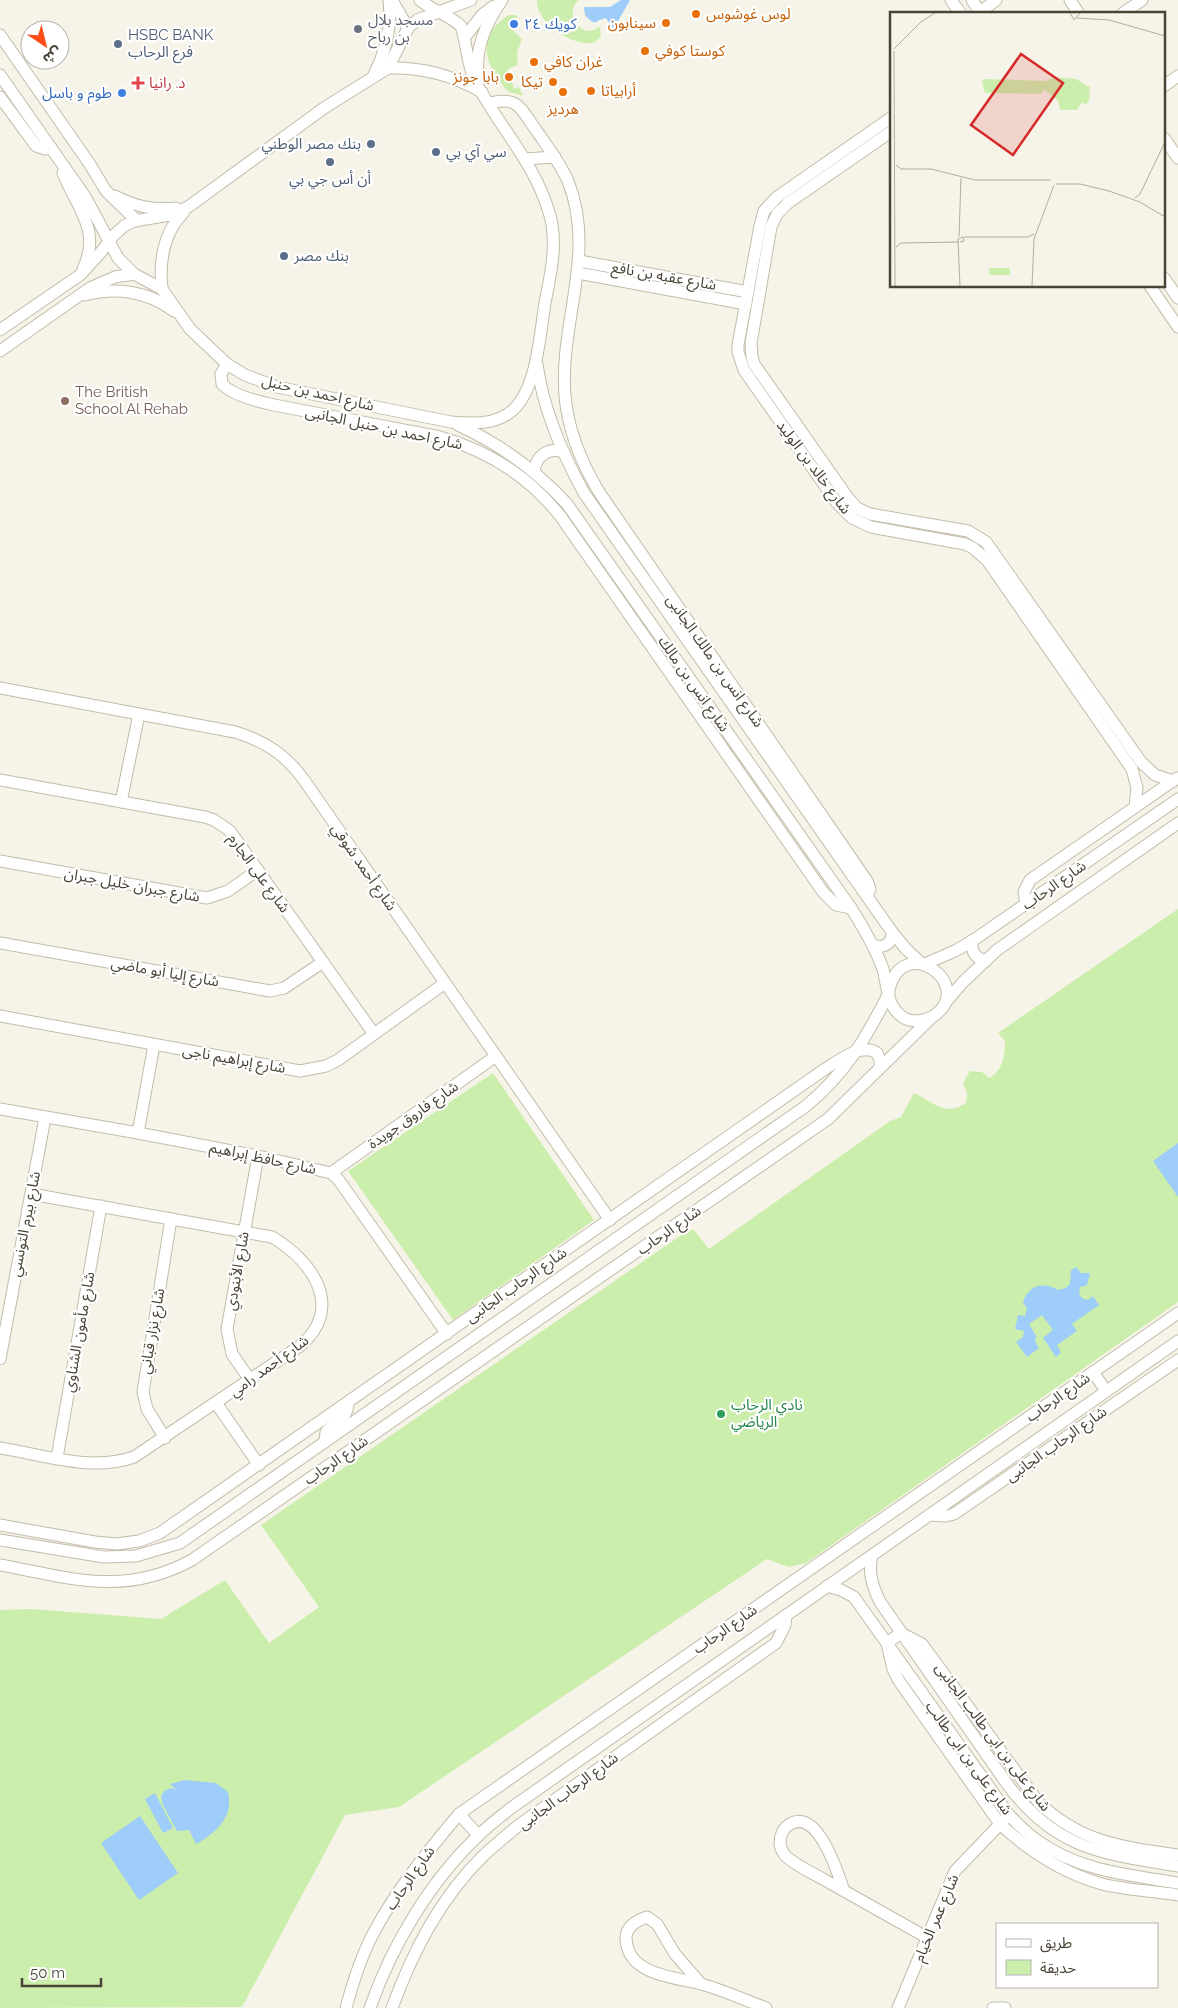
<svg xmlns="http://www.w3.org/2000/svg" width="1178" height="2008" font-family="Raleway,'Noto Sans Arabic',sans-serif">
  <style>
    .green { fill: #cceeac }
    .water { fill: #9ecdf9 }
    .lines { fill: none; stroke-linecap: round; stroke-linejoin: round }
    .minor-casing { stroke: #c3bca9; stroke-width: 13 }
    .minor { stroke: #fff; stroke-width: 11 }
    .food-dot { fill: #e8710a; stroke: #fff; stroke-width: 2 }
    .shop-dot { fill: #3f7fe0; stroke: #fff; stroke-width: 2 }
    .worship-dot { fill: #6b7280; stroke: #fff; stroke-width: 2 }
    .service-dot { fill: #5c6f8a; stroke: #fff; stroke-width: 2 }
    .health-dot { fill: #e0444e; stroke: #fff; stroke-width: 2 }
    .education-dot { fill: #8d6e63; stroke: #fff; stroke-width: 2 }
    .leisure-dot { fill: #2e9e5b; stroke: #fff; stroke-width: 2 }
    .labels { text-anchor: middle; dominant-baseline: central; stroke-width: 4.5; stroke-linejoin: round; paint-order: stroke }
    .food-label { font-size: 15px; fill: #c56008; stroke: #fff; text-anchor: start }
    .worship-label { font-size: 15px; fill: #5b616d; stroke: #fff; text-anchor: start }
    .shop-label { font-size: 15px; fill: #366cbe; stroke: #fff; text-anchor: start }
    .service-label { font-size: 15px; fill: #4e5e75; stroke: #fff; text-anchor: start }
    .health-label { font-size: 15px; fill: #be3a42; stroke: #fff; text-anchor: start }
    .street-label { font-size: 15px; fill: #4a4436; stroke: #fff }
    .education-label { font-size: 15px; fill: #785e54; stroke: #fff; text-anchor: start }
    .leisure-label { font-size: 15px; fill: #27864d; stroke: #fff; text-anchor: start }
    .inset-road { fill: none; stroke: #b1ada1; stroke-width: 1 }
    .view { fill: #d62828; fill-opacity: 0.15; stroke: #d62828; stroke-width: 2.5 }
    .inset-edge { fill: none; stroke: #4a4436; stroke-width: 2.5 }
  </style>
  <rect width="100%" height="100%" fill="#f6f3e8"/>
  <g class="green">
    <path d="M537,0H579C567,9 573,29 589,31C593,31 596,28 600,27L601,37C597,39 597,42 592,43C570,45 536,23 537,0Z"/>
    <path d="M509,15H516L517,17L510,28L522,39L517,52L518,65L508,69L514,89L519,87L523,96C518,94 511,93 508,91C504,88 501,82 498,78C480,54 483,31 509,15Z"/>
    <path d="M1178,909V1302L806,1563L789,1567L767,1559L399,1807L345,1815L242,2007L0,2008V1610L32,1609L161,1619L225,1580L269,1643L319,1607L261,1525L690,1229L694,1230L709,1249L890,1121L901,1117L914,1093C934,1102 944,1117 966,1103L967,1093L963,1083L970,1071L982,1072L989,1078C1003,1071 1005,1055 1005,1041L998,1033Z"/>
    <path d="M493,1073L594,1220L453,1320L348,1171Z"/>
  </g>
  <g class="water">
    <path d="M621,0H630L614,28H612L606,18C594,20 597,28 585,15L584,8L585,7H610Z"/>
    <path d="M1178,1143V1197L1153,1161Z"/>
    <path d="M1076,1267L1081,1273H1090L1087,1285L1080,1287L1079,1294L1082,1298L1088,1300L1093,1296L1099,1305L1072,1324L1077,1331L1057,1345L1061,1353L1056,1357L1043,1338L1053,1330L1042,1315L1029,1324L1036,1336L1035,1341L1039,1348L1027,1357L1016,1342L1023,1337L1024,1331L1015,1329L1018,1315L1025,1316L1027,1308L1023,1303C1027,1286 1043,1281 1058,1290C1072,1288 1070,1283 1071,1270Z"/>
    <path d="M185,1780L216,1783L228,1792C234,1817 216,1833 196,1844L189,1830L177,1831L163,1805L161,1797L164,1791L171,1788L176,1790L170,1784Z"/>
    <path d="M155,1793L173,1828L163,1833L145,1799Z"/>
    <path d="M140,1816L178,1873L139,1900L101,1843Z"/>
  </g>
  <g class="lines">
    <g class="minor-casing">
      <g id="minor">
        <path d="M392,0L408,28"/>
        <path d="M951,0L961,14"/>
        <path d="M972,0L981,14"/>
        <path d="M1070,0L1079,14"/>
        <path d="M980,12L996,0"/>
        <path d="M1122,14L1142,0"/>
        <path d="M0,35L89,163L106,191L137,221"/>
        <path d="M465,37L482,15L494,6"/>
        <path d="M388,68C423,67 451,75 482,92"/>
        <path d="M0,75L86,198L118,258L134,274L162,289L190,329L227,364L245,375L277,387L451,422C472,424 496,425 513,410C537,388 540,334 545,303C548,287 552,270 553,254C554,240 553,223 548,209C533,161 498,125 475,81C467,64 467,44 461,26C449,15 433,11 420,0"/>
        <path d="M374,75C386,51 392,27 389,0"/>
        <path d="M479,80C473,51 486,23 502,0"/>
        <path d="M1164,86L1178,76"/>
        <path d="M0,97L36,146L45,149L51,148"/>
        <path d="M489,103C519,96 520,108 536,130C547,146 560,163 568,181C597,254 559,322 565,396C568,430 581,462 599,492L867,881L870,889L867,896"/>
        <path d="M892,117L777,197L764,211L760,226L738,345V352L744,370L837,503L852,518L871,527L965,544L973,548L987,560L1132,769L1137,788L1135,807"/>
        <path d="M892,131L788,203L777,214L771,227L751,343L752,357L754,364L848,498L857,508L870,514L968,531L986,542L1141,762L1155,775L1173,781"/>
        <path d="M1164,138L1178,158"/>
        <path d="M525,159L555,157"/>
        <path d="M63,173C76,207 102,230 83,269"/>
        <path d="M115,196C136,207 153,210 176,208"/>
        <path d="M579,261L748,292"/>
        <path d="M578,273L746,304"/>
        <path d="M1164,278L1178,298"/>
        <path d="M1150,286L1178,327"/>
        <path d="M162,289C159,260 163,233 184,212"/>
        <path d="M85,295C116,287 148,291 174,311"/>
        <path d="M0,330L80,275L101,252L114,235L124,226L134,221L170,215L188,207L324,108L388,68L408,28L417,20L471,0"/>
        <path d="M0,351L90,288L115,277L134,274"/>
        <path d="M227,364L221,374L222,384C232,395 260,402 274,405L440,437C489,451 529,476 561,517L823,892L836,905L851,908"/>
        <path d="M537,364C543,409 562,453 584,493L892,932L906,949L922,964"/>
        <path d="M458,425C500,444 536,470 567,504L851,908C863,927 875,947 883,969C886,980 887,996 892,1005C896,1012 902,1018 909,1020C918,1022 927,1020 935,1015C976,985 903,931 889,990"/>
        <path d="M534,471C537,455 548,447 564,452"/>
        <path d="M0,688L235,732C265,741 286,755 304,780L610,1220"/>
        <path d="M0,780L205,817L214,820L230,831L374,1034"/>
        <path d="M121,802L139,714"/>
        <path d="M0,861L207,898L228,891L258,870"/>
        <path d="M1026,905L1024,892L1030,880L1177,778"/>
        <path d="M972,941C971,952 975,958 986,961"/>
        <path d="M0,943L270,991L284,988L323,962"/>
        <path d="M873,945C884,949 892,944 892,932"/>
        <path d="M925,964L957,950L975,939L1178,799"/>
        <path d="M945,1003L963,982L997,950L1178,823"/>
        <path d="M0,1016L300,1071L326,1066L338,1060L445,983"/>
        <path d="M0,1109L138,1133L258,1156L331,1173L338,1179L447,1334"/>
        <path d="M138,1133L154,1045"/>
        <path d="M331,1173L496,1056"/>
        <path d="M0,1359L45,1118"/>
        <path d="M1093,1372L1106,1391"/>
        <path d="M250,1380L232,1354L227,1329L258,1156"/>
        <path d="M216,1403L259,1465"/>
        <path d="M165,1438L147,1409L143,1392L171,1219"/>
        <path d="M325,1442L326,1432C335,1421 348,1419 348,1403"/>
        <path d="M0,1448C44,1455 91,1472 134,1457L300,1346C345,1308 313,1261 272,1237L31,1194"/>
        <path d="M57,1458L101,1206"/>
        <path d="M929,1515L946,1516L954,1514L1178,1360"/>
        <path d="M0,1525L95,1542L117,1544L139,1541L160,1533L825,1069C838,1061 862,1042 877,1053L880,1060V1067"/>
        <path d="M0,1540L104,1557L136,1556L180,1543L806,1106C846,1073 866,1038 889,993"/>
        <path d="M872,1555C868,1573 872,1585 880,1602L1005,1781C1053,1849 1102,1854 1178,1866"/>
        <path d="M0,1565C71,1578 124,1597 192,1560L828,1119L932,1017"/>
        <path d="M827,1586L841,1590L854,1597L1009,1815C1018,1824 1027,1834 1038,1841C1079,1871 1129,1875 1178,1883"/>
        <path d="M459,1814L478,1835"/>
        <path d="M1178,1855C1122,1847 1082,1843 1039,1803L922,1644L901,1633L887,1643L893,1669L899,1681L1000,1824C1029,1851 1063,1873 1102,1884C1126,1890 1153,1891 1178,1895"/>
        <path d="M844,1891C838,1873 818,1808 790,1824C783,1828 780,1836 780,1843C780,1847 782,1851 784,1854C791,1863 812,1873 823,1879C857,1898 892,1918 926,1937"/>
        <path d="M701,1984L675,1954L657,1924L647,1917C638,1920 627,1926 626,1937C626,1975 674,1977 701,1984C723,1990 745,2000 766,2008"/>
        <path d="M346,2008C353,1982 361,1956 374,1932C397,1889 428,1851 459,1814L1178,1313"/>
        <path d="M370,2008C392,1945 430,1881 479,1835C489,1825 500,1817 511,1808L1178,1341"/>
        <path d="M392,2008C413,1951 440,1898 484,1855C495,1845 507,1835 519,1825L776,1643L785,1625L786,1615"/>
        <path d="M898,2008L955,1871L1004,1820"/>
        <path d="M993,2008H1005"/>
      </g>
    </g>
    <use href="#minor" class="minor"/>
  </g>
  <g class="food-dot">
    <circle cx="696" cy="14" r="5"/>
    <circle cx="666" cy="23" r="5"/>
    <circle cx="645" cy="51" r="5"/>
    <circle cx="534" cy="62" r="5"/>
    <circle cx="509" cy="77" r="5"/>
    <circle cx="553" cy="82" r="5"/>
    <circle cx="591" cy="91" r="5"/>
    <circle cx="563" cy="92" r="5"/>
  </g>
  <g class="shop-dot">
    <circle cx="514" cy="24" r="5"/>
    <circle cx="122" cy="93" r="5"/>
  </g>
  <circle class="worship-dot" cx="358" cy="29" r="5"/>
  <g class="service-dot">
    <circle cx="118" cy="44" r="5"/>
    <circle cx="371" cy="144" r="5"/>
    <circle cx="436" cy="152" r="5"/>
    <circle cx="330" cy="162" r="5"/>
    <circle cx="284" cy="256" r="5"/>
  </g>
  <path class="health-dot" d="M135.5 75.5h5v5h5v5h-5v5h-5v-5h-5v-5h5z"/>
  <circle class="education-dot" cx="65" cy="401" r="5"/>
  <circle class="leisure-dot" cx="721" cy="1414" r="5"/>
  <g class="labels">
    <g class="food-label">
      <text x="706" y="14">لوس غوشوس</text>
      <text x="656" y="23" text-anchor="end">سينابون</text>
      <text x="655" y="51">كوستا كوفي</text>
      <text x="544" y="62">غران كافي</text>
      <text x="499" y="77" text-anchor="end">بابا جونز</text>
      <text x="543" y="82" text-anchor="end">تيكا</text>
      <text x="601" y="91">أرابياتا</text>
      <text x="563" y="109" text-anchor="middle">هرديز</text>
    </g>
    <g class="worship-label">
      <text x="368" y="20">مسجد بلال<tspan x="368" dy="17">بن رباح</tspan></text>
    </g>
    <g class="shop-label">
      <text x="524" y="24">كويك ٢٤</text>
      <text x="112" y="93" text-anchor="end">طوم و باسل</text>
    </g>
    <g class="service-label">
      <text x="128" y="35">HSBC BANK<tspan x="128" dy="17">فرع الرحاب</tspan></text>
      <text x="361" y="144" text-anchor="end">بنك مصر الوطني</text>
      <text x="446" y="152">سي آي بي</text>
      <text x="330" y="179" text-anchor="middle">أن أس جي بي</text>
      <text x="294" y="256">بنك مصر</text>
    </g>
    <g class="health-label">
      <text x="149" y="83">د. رانيا</text>
    </g>
    <g class="street-label">
      <text transform="translate(664 276) rotate(10)">شارع عقبه بن نافع</text>
      <text transform="translate(318 393) rotate(13)">شارع احمد بن حنبل</text>
      <text transform="translate(384 428) rotate(12)">شارع احمد بن حنبل الجانبى</text>
      <text transform="translate(814 467) rotate(53)">شارع خالد بن الوليد</text>
      <text transform="translate(715 661) rotate(55)">شارع انس بن مالك الجانبى</text>
      <text transform="translate(694 684) rotate(55)">شارع انس بن مالك</text>
      <text transform="translate(364 867) rotate(55)">شارع أحمد شوقي</text>
      <text transform="translate(259 873) rotate(54)">شارع على الجارم</text>
      <text transform="translate(132 885) rotate(10)">شارع جبران خليل جبران</text>
      <text transform="translate(1054 885) rotate(-35)">شارع الرحاب</text>
      <text transform="translate(165 972) rotate(10)">شارع إليا أبو ماضي</text>
      <text transform="translate(234 1059) rotate(10)">شارع إبراهيم ناجى</text>
      <text transform="translate(413 1115) rotate(-35)">شارع فاروق جويدة</text>
      <text transform="translate(263 1158) rotate(12)">شارع حافظ إبراهيم</text>
      <text transform="translate(25 1224) rotate(-79)">شارع بيرم التونسي</text>
      <text transform="translate(669 1230) rotate(-35)">شارع الرحاب</text>
      <text transform="translate(237 1271) rotate(-80)">شارع الأبنودي</text>
      <text transform="translate(516 1285) rotate(-35)">شارع الرحاب الجانبى</text>
      <text transform="translate(152 1331) rotate(-80)">شارع نزار قباني</text>
      <text transform="translate(79 1332) rotate(-80)">شارع مأمون الشناوي</text>
      <text transform="translate(269 1366) rotate(-36)">شارع أحمد رامي</text>
      <text transform="translate(1058 1397) rotate(-35)">شارع الرحاب</text>
      <text transform="translate(1056 1444) rotate(-35)">شارع الرحاب الجانبى</text>
      <text transform="translate(336 1460) rotate(-35)">شارع الرحاب</text>
      <text transform="translate(725 1629) rotate(-35)">شارع الرحاب</text>
      <text transform="translate(993 1737) rotate(53)">شارع على بن ابى طالب الجانبى</text>
      <text transform="translate(969 1758) rotate(54)">شارع على بن ابى طالب</text>
      <text transform="translate(568 1791) rotate(-36)">شارع الرحاب الجانبى</text>
      <text transform="translate(410 1878) rotate(-55)">شارع الرحاب</text>
      <text transform="translate(936 1918) rotate(-67)">شارع عمر الخيام</text>
    </g>
    <g class="education-label">
      <text x="75" y="392">The British<tspan x="75" dy="17">School Al Rehab</tspan></text>
    </g>
    <g class="leisure-label">
      <text x="731" y="1405">نادي الرحاب<tspan x="731" dy="17">الرياضي</tspan></text>
    </g>
  </g>
  <g transform="translate(890 12)">
    <rect width="275" height="275" fill="#f6f3e8"/>
    <path d="M164,65L186,67L200,75L199,89L195,93L192,90L187,98H170L168,89L154,77L151,82L95,81L92,70L93,67L156,69ZM99,256H120V263H99Z" fill="#cceeac"/>
    <path class="inset-road" d="M180,1L184,8L190,1M187,6L219,8L275,24M4,37L31,10L45,1M4,39L5,274M6,153L11,157H41L85,168H161M166,172H190L219,179L250,190L275,205M245,186L250,182L275,130M69,225L71,166M74,225H138L144,222M70,230L74,229L73,225L68,227L70,274M6,235L11,231L69,230M142,274L144,227L164,173"/>
    <path class="view" d="M131,42L173,71L123,143L81,113Z"/>
    <rect width="275" height="275" class="inset-edge"/>
  </g>
  <rect x="996" y="1923" width="162" height="65" fill="#ffffff" stroke="#b7b4af"/>
  <rect x="1006" y="1939" width="25" height="8" fill="#ffffff" stroke="#b7b4af"/>
  <text x="1040" y="1948" font-size="15" fill="#4a4436">طريق</text>
  <rect x="1006" y="1960" width="25" height="15" fill="#cceeac" stroke="#b7b4af"/>
  <text x="1040" y="1973" font-size="15" fill="#4a4436">حديقة</text>
  <g transform="translate(45 45) rotate(145)"><circle r="24" fill="#ffffff" stroke="#b7b4af"/>
  <path d="M0-4L9 19L0 12L-9 19Z" fill="#ff4b16"/>
  <text y="-8" font-size="14" font-weight="bold" text-anchor="middle" fill="#4a4436">ش</text>
  </g>
  <path d="M22 1978v8h79v-8" fill="none" stroke="#4a4436" stroke-width="2.5"/>
  <text x="30" y="1978" font-size="15" fill="#4a4436" stroke="#ffffff" stroke-width="4" paint-order="stroke">50 m</text>
</svg>
